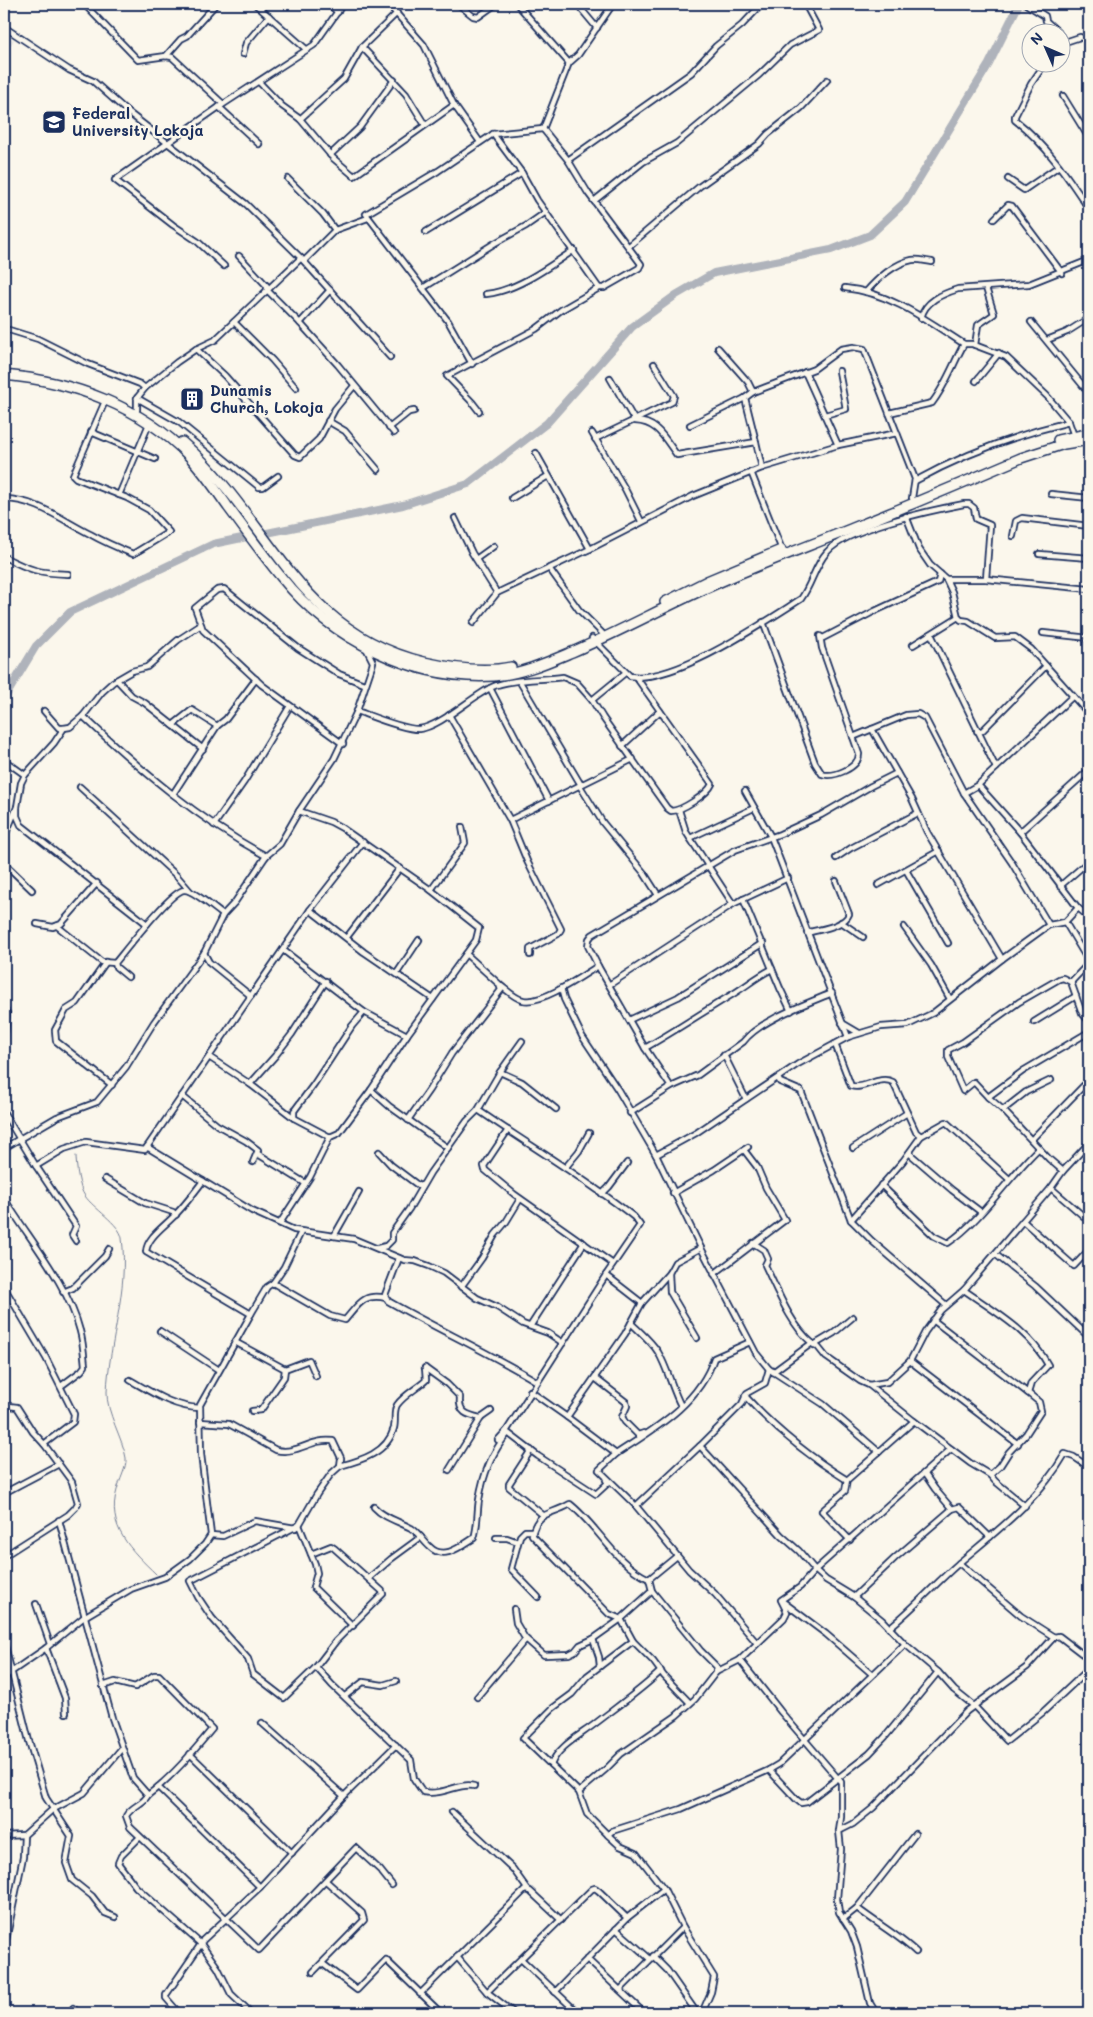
<svg xmlns="http://www.w3.org/2000/svg" width="1093" height="2017" font-family="Mali,sans-serif">
  <style>
    .built { fill: #eae8e2 }
    .lines { fill: none; stroke-linecap: round; stroke-linejoin: round }
    .stream { stroke: #747e96; stroke-width: 1 }
    .river { stroke: #afb3bb; stroke-width: 8 }
    .street-casing { stroke: #1b2f5e; stroke-width: 8 }
    .highway-casing { stroke: #1b2f5e; stroke-width: 12 }
    .street { stroke: #fbf7ec; stroke-width: 4.5 }
    .highway { stroke: #fbf7ec; stroke-width: 9 }
    .labels { text-anchor: middle; dominant-baseline: central; stroke-width: 5; stroke-linejoin: round; paint-order: stroke }
    .poi-label { font-size: 15px; font-weight: bold; fill: #1b2f5e; stroke: #fbf7ec; text-anchor: start }
  </style>
  <rect width="100%" height="100%" fill="#fbf7ec"/>
  <filter id="ink" filterUnits="userSpaceOnUse"><feTurbulence type="fractalNoise" baseFrequency=".02" numOctaves="2"/><feDisplacementMap in="SourceGraphic" scale="10" xChannelSelector="R" yChannelSelector="G"/><feConvolveMatrix kernelMatrix="1 2 1 2 8 2 1 2 1" color-interpolation-filters="sRGB"/></filter>
  <g filter="url(#ink)">
    <path class="built" d="M4,33L14,40L4,57Z"/>
    <g class="lines">
      <path class="stream" d="M76,1156C76,1165 79,1189 85,1196C93,1208 120,1224 122,1238C129,1291 109,1340 107,1392C106,1412 123,1439 126,1458C127,1467 119,1481 117,1490C106,1527 131,1550 156,1574"/>
      <path class="river" d="M4,699L36,646L70,612L213,544L403,505L468,484L547,423L632,327L676,295L714,273L831,250L870,235L905,202L989,64L1019,4"/>
      <g class="street-casing">
        <g id="street">
          <path d="M84,4L138,60L166,56L172,57L223,104"/>
          <path d="M255,4L306,49"/>
          <path d="M328,4L338,12"/>
          <path d="M388,4L424,45L454,105L480,142"/>
          <path d="M458,4L473,16L478,17L496,4"/>
          <path d="M517,4L569,63"/>
          <path d="M577,4L597,28"/>
          <path d="M1026,4L1045,16L1046,21L1058,32"/>
          <path d="M4,9L9,4"/>
          <path d="M4,27L69,70L93,81L129,113L246,204L301,258L215,340L196,349L177,362L145,388L137,398V410"/>
          <path d="M1060,35L1065,42"/>
          <path d="M1060,46L1065,42L1080,37L1089,41"/>
          <path d="M362,47L406,94L425,125"/>
          <path d="M243,54L246,43L269,16"/>
          <path d="M166,56L181,39L187,36L216,4"/>
          <path d="M1046,62L1031,84L1015,116V120C1046,144 1068,177 1089,209"/>
          <path d="M259,82L282,106L300,119L333,158L354,176L454,105"/>
          <path d="M1063,96L1089,138"/>
          <path d="M219,107L259,144"/>
          <path d="M300,119L344,79L362,47L397,13"/>
          <path d="M543,129L569,63L578,55L613,4"/>
          <path d="M493,134L522,173L537,200L599,288"/>
          <path d="M330,155L360,127L394,80"/>
          <path d="M568,160L691,73L716,46L742,25L762,4"/>
          <path d="M288,179L323,214L335,230"/>
          <path d="M1008,179L1024,190L1059,166"/>
          <path d="M594,201L643,162L677,143L759,75L790,45L819,30L805,4"/>
          <path d="M994,219L1008,205L1012,206L1062,273"/>
          <path d="M426,232L522,173"/>
          <path d="M629,246L700,186L759,144L768,134L801,108L827,80"/>
          <path d="M239,256L267,286V290L300,323L338,365L394,433"/>
          <path d="M301,258L390,357"/>
          <path d="M304,261L335,230L368,218"/>
          <path d="M224,266L197,241L173,225L115,180L219,107L314,45L343,4"/>
          <path d="M423,288L495,243L526,226L546,212"/>
          <path d="M845,288C889,292 928,321 964,344H972L1006,357L1047,396L1069,422L1074,436"/>
          <path d="M866,292C877,279 895,263 912,260C918,259 925,261 932,262"/>
          <path d="M486,294C516,291 549,267 574,250"/>
          <path d="M921,318C925,301 942,294 958,289L1029,284L1089,260"/>
          <path d="M234,322L272,360L296,388"/>
          <path d="M1031,322L1089,393"/>
          <path d="M300,323L330,290"/>
          <path d="M9,330L38,339L88,364L140,384L145,388"/>
          <path d="M1047,340L1067,332L1089,318"/>
          <path d="M975,345L978,325L994,314L986,288"/>
          <path d="M718,348L748,382L753,392"/>
          <path d="M196,349L225,376L295,455L300,457L319,439L335,409L354,386"/>
          <path d="M472,364L448,321L366,214L438,171L493,134L543,129"/>
          <path d="M805,372L838,445"/>
          <path d="M610,378L635,421C658,422 664,438 677,455L756,442L762,468"/>
          <path d="M976,381L999,353"/>
          <path d="M137,398L179,422L259,487H263L278,476"/>
          <path d="M479,411L472,402L447,376L536,329L561,310L599,288H604L639,268L641,264L588,193L568,160L543,129"/>
          <path d="M889,413L932,403C946,385 953,364 964,344"/>
          <path d="M825,415L846,409L839,371"/>
          <path d="M328,421L345,431L378,470"/>
          <path d="M690,425L745,398"/>
          <path d="M389,428L409,412L414,411"/>
          <path d="M91,432L155,459"/>
          <path d="M592,433L625,489L641,521"/>
          <path d="M595,439L672,402L674,396L654,364"/>
          <path d="M756,442L745,398L753,392L814,369L841,349L853,347L864,349L915,479L912,498"/>
          <path d="M536,453L590,549"/>
          <path d="M751,472L782,550"/>
          <path d="M915,481C964,454 1015,435 1069,422"/>
          <path d="M1051,494L1089,498"/>
          <path d="M119,495L149,424"/>
          <path d="M512,498L548,476"/>
          <path d="M4,499C36,499 62,520 90,534C104,542 118,548 133,554L169,532L149,510L127,498L76,478L73,475L106,399"/>
          <path d="M906,516L919,549L930,565L946,579H986L1089,589"/>
          <path d="M455,518L472,553L497,593"/>
          <path d="M1013,536L1016,521L1022,518L1089,526"/>
          <path d="M1039,554L1089,558"/>
          <path d="M4,557C30,570 38,573 68,574"/>
          <path d="M476,559L494,546"/>
          <path d="M549,568L579,610L602,633"/>
          <path d="M946,579L952,592L958,617L961,620L968,621L995,638L1015,637L1031,649L1089,714"/>
          <path d="M763,622L815,763L822,774C833,778 859,768 859,754L822,648L820,636L823,638L875,611L938,582L940,574"/>
          <path d="M473,623L497,593L590,549L693,496L762,468L838,445L897,433"/>
          <path d="M201,625L178,640L147,667L132,671L113,682L102,692L83,716C139,769 199,820 266,856"/>
          <path d="M1043,633L1089,638"/>
          <path d="M931,634L996,768"/>
          <path d="M592,638L630,676C674,684 763,623 801,599C812,584 815,565 827,552C847,528 933,510 964,504H969L974,508L976,519L990,525L986,579"/>
          <path d="M913,645L958,617"/>
          <path d="M117,680L132,696L145,703L203,749"/>
          <path d="M520,682L581,785"/>
          <path d="M490,688L549,801"/>
          <path d="M592,700L625,673"/>
          <path d="M44,711L59,728H64"/>
          <path d="M357,711C371,716 405,730 419,729C440,727 471,697 492,687C508,679 543,680 563,677L577,683L592,700L603,718L667,808L671,811C681,811 708,794 712,784L636,677"/>
          <path d="M449,715L510,820L527,861L561,929L558,934L530,949V955"/>
          <path d="M173,725L192,710L217,726"/>
          <path d="M872,729L912,799L927,832L1002,959"/>
          <path d="M977,731H982L1046,666"/>
          <path d="M853,737L906,715L918,714L925,718L964,793L1012,863L1049,925"/>
          <path d="M343,744L262,685L203,630L195,608L217,590L224,589L298,648L339,674L364,684"/>
          <path d="M622,746L660,711"/>
          <path d="M4,760L25,775"/>
          <path d="M978,785L1020,832L1078,908L1089,917"/>
          <path d="M580,786L603,823L644,873L658,895"/>
          <path d="M80,787L177,876L190,891"/>
          <path d="M745,791L771,837L848,1037"/>
          <path d="M964,793L978,785L1073,696"/>
          <path d="M173,794L217,726L226,719L256,679"/>
          <path d="M17,807V816L21,825L147,924"/>
          <path d="M679,810L686,832L733,904"/>
          <path d="M510,820L633,759"/>
          <path d="M214,825L244,782L290,706"/>
          <path d="M1020,832L1089,770"/>
          <path d="M6,833L17,807L21,783L25,775L54,743L64,728L70,727L83,716"/>
          <path d="M690,838L754,808"/>
          <path d="M836,858L851,848L918,813"/>
          <path d="M4,863L32,890"/>
          <path d="M906,870L948,943"/>
          <path d="M878,885L939,851"/>
          <path d="M1060,886L1089,861"/>
          <path d="M431,890L465,843L462,827"/>
          <path d="M743,899L780,988L791,1011"/>
          <path d="M310,910L364,952L433,999"/>
          <path d="M841,922L863,937"/>
          <path d="M1065,922L1089,962"/>
          <path d="M37,924L53,927L61,924L97,883"/>
          <path d="M57,926L102,962L115,963"/>
          <path d="M904,927L931,965L950,999"/>
          <path d="M807,933C819,929 844,927 849,914L836,881"/>
          <path d="M347,937L400,868"/>
          <path d="M283,950L364,1012L407,1035"/>
          <path d="M204,953L209,962L251,996"/>
          <path d="M106,962L77,1003L66,1010L55,1030L56,1041L112,1085"/>
          <path d="M397,973L419,940"/>
          <path d="M128,977L116,967L115,963C125,951 171,891 184,890C192,889 215,909 223,915"/>
          <path d="M1071,982L1082,1013L1089,1021"/>
          <path d="M500,985C507,990 514,998 523,1000C541,1005 582,976 598,966"/>
          <path d="M609,985L733,904L788,878"/>
          <path d="M561,988L564,999L582,1036L618,1090L656,1155L701,1248L756,1353L769,1369L823,1404L879,1452"/>
          <path d="M4,1009L7,1013L4,1047"/>
          <path d="M629,1020L678,997L763,943"/>
          <path d="M1034,1022L1076,996"/>
          <path d="M842,1023L859,1033"/>
          <path d="M835,1044L851,1086C865,1090 878,1075 893,1082L916,1132L921,1136"/>
          <path d="M645,1048C675,1031 703,1012 733,994C746,986 758,976 772,969"/>
          <path d="M724,1055L746,1099"/>
          <path d="M209,1057L250,1084L294,1118L330,1137"/>
          <path d="M500,1072L522,1082L556,1109"/>
          <path d="M778,1078L780,1082L801,1091L851,1220L872,1241L946,1305"/>
          <path d="M1051,1080L1026,1092L1003,1110L1049,1159L1063,1171"/>
          <path d="M250,1084L275,1056L292,1034L326,981"/>
          <path d="M671,1087L645,1048L598,966L588,946L589,939L592,935L735,850L780,834L821,815L871,786L897,773"/>
          <path d="M371,1090L389,1106L448,1148"/>
          <path d="M182,1096L217,1125L246,1141L258,1150L253,1162"/>
          <path d="M988,1097L974,1082L963,1091L948,1057V1050L963,1042L1019,1002L1059,979L1063,978L1071,982L1089,963"/>
          <path d="M478,1110C530,1146 585,1178 634,1217L640,1225L606,1275L642,1303"/>
          <path d="M1003,1110L988,1097L1023,1071L1089,1032"/>
          <path d="M4,1113L36,1166L76,1226L72,1235L76,1241"/>
          <path d="M630,1113L671,1087L698,1075L743,1042C760,1020 806,1004 832,993"/>
          <path d="M294,1118V1111L314,1084L352,1026L364,1012"/>
          <path d="M408,1120L429,1090L452,1053L501,990L499,984L466,954"/>
          <path d="M508,1130L484,1166L485,1170L514,1194L613,1264"/>
          <path d="M1032,1139L1089,1080"/>
          <path d="M147,1147L310,910L363,842"/>
          <path d="M4,1148L57,1117L97,1102L126,1067L154,1022L204,953L223,915L235,902L266,856L280,844L299,811L334,759L357,711L372,666L373,662L366,648"/>
          <path d="M853,1148L907,1113"/>
          <path d="M379,1152L391,1165L419,1186L422,1185"/>
          <path d="M909,1153L952,1190L981,1212"/>
          <path d="M258,1154L305,1183"/>
          <path d="M656,1155L696,1133L798,1064L848,1037L881,1027L908,1025L933,1013L1002,959L1049,925L1065,922L1078,908"/>
          <path d="M36,1166L64,1149L86,1142L145,1150L147,1147L252,1211L294,1230L354,1239L404,1260L415,1261L429,1266L444,1273L477,1298L497,1307L523,1324L548,1333L563,1343"/>
          <path d="M565,1168L579,1151L589,1133"/>
          <path d="M105,1179L145,1203L173,1212L176,1215"/>
          <path d="M203,1181C194,1193 185,1205 175,1215C165,1226 147,1237 146,1252L251,1314L267,1287L273,1283L284,1267L301,1232"/>
          <path d="M881,1185L934,1236L948,1243C981,1221 1009,1176 1039,1148"/>
          <path d="M1051,1188L1089,1221"/>
          <path d="M673,1193L714,1170L748,1147"/>
          <path d="M602,1194L609,1187L627,1163"/>
          <path d="M4,1198C29,1239 68,1284 80,1331C83,1341 84,1355 85,1366L81,1371L61,1386"/>
          <path d="M851,1220L903,1161L921,1136L946,1122L1009,1179"/>
          <path d="M1023,1221L1074,1266L1089,1250"/>
          <path d="M280,1223L310,1177L330,1137L339,1133L371,1090L407,1035L476,940L479,928L431,890L342,828L331,822L299,811"/>
          <path d="M334,1236L359,1192"/>
          <path d="M753,1243L764,1250L768,1259L765,1265C777,1290 791,1326 812,1343"/>
          <path d="M378,1248L386,1246L392,1240V1233L409,1209L430,1173L467,1121L478,1110L500,1072L522,1041"/>
          <path d="M701,1248L675,1262L669,1273L642,1303L625,1334L567,1417L616,1454L599,1470L636,1506L700,1446L742,1404L747,1393L765,1383L769,1369"/>
          <path d="M995,1254L1035,1286L1089,1337"/>
          <path d="M399,1258L385,1295L388,1301C437,1329 488,1352 536,1381"/>
          <path d="M669,1273L670,1292L697,1338"/>
          <path d="M714,1274L785,1220L766,1188L757,1167L744,1150"/>
          <path d="M273,1283L330,1316L345,1320C359,1304 363,1293 386,1298"/>
          <path d="M4,1287L46,1358L74,1414L73,1422L44,1444L72,1482L78,1503L75,1508L68,1515L4,1556"/>
          <path d="M461,1287L482,1258L495,1235L506,1222L520,1199"/>
          <path d="M964,1290C995,1312 1030,1331 1048,1365L1031,1383L1028,1393L1039,1402L1041,1411L1026,1434L1009,1452L1000,1466L990,1475"/>
          <path d="M63,1292L73,1288L105,1256L109,1249"/>
          <path d="M933,1320L1028,1393"/>
          <path d="M631,1323C640,1332 651,1341 658,1352C668,1369 672,1389 681,1406"/>
          <path d="M531,1325L584,1243"/>
          <path d="M160,1331L219,1370"/>
          <path d="M235,1342L285,1369L309,1360L316,1376"/>
          <path d="M814,1345L834,1333L853,1317"/>
          <path d="M910,1361L1018,1444"/>
          <path d="M425,1368L447,1384L460,1397C458,1413 468,1415 481,1418"/>
          <path d="M773,1372L812,1343L818,1347L826,1357L860,1381L869,1385L887,1382L910,1361L925,1332L941,1310L964,1290L1051,1188L1063,1171L1089,1143"/>
          <path d="M595,1378L626,1402L627,1406L622,1417L625,1422L638,1435L644,1433"/>
          <path d="M130,1380C153,1393 173,1407 200,1408"/>
          <path d="M869,1385L914,1421"/>
          <path d="M530,1391L567,1417"/>
          <path d="M745,1396C774,1428 810,1457 847,1480"/>
          <path d="M4,1409L9,1406L17,1407L33,1432L44,1444"/>
          <path d="M252,1411L261,1410L284,1377L285,1369"/>
          <path d="M200,1422L229,1424L276,1450C298,1455 311,1438 333,1441L341,1458L340,1466L331,1474L317,1494L299,1525L190,1581L198,1597L212,1618L248,1659L253,1674L284,1698L316,1667L336,1641L383,1594L382,1591L334,1548L331,1546L311,1554"/>
          <path d="M498,1440L507,1430L606,1275"/>
          <path d="M700,1446L781,1535L799,1551L815,1570L826,1580L854,1597L882,1620L905,1644L938,1672L954,1690L974,1706L1007,1741L1042,1713L1089,1669"/>
          <path d="M531,1450L509,1484V1487L543,1515"/>
          <path d="M616,1454C654,1429 699,1404 714,1358L750,1342"/>
          <path d="M340,1466C362,1460 387,1453 394,1428C396,1420 393,1412 397,1405C404,1395 418,1388 426,1380L425,1368"/>
          <path d="M449,1470L481,1418L491,1411"/>
          <path d="M4,1493L59,1464"/>
          <path d="M636,1506L689,1570L715,1594L756,1642"/>
          <path d="M374,1507C384,1518 398,1521 411,1528C419,1533 423,1541 430,1547C444,1561 461,1546 474,1538C478,1526 477,1512 479,1500C483,1474 492,1452 508,1433L538,1456L596,1494L608,1483L606,1480"/>
          <path d="M952,1509L959,1507L990,1537"/>
          <path d="M59,1520L112,1718L133,1778L148,1795C143,1805 131,1806 126,1816L130,1827L259,1950L356,1848L380,1870L392,1885"/>
          <path d="M299,1525L315,1564L317,1573L313,1587L353,1626"/>
          <path d="M533,1531H525L520,1536L511,1569L538,1597"/>
          <path d="M211,1535L223,1536L255,1521L295,1528"/>
          <path d="M496,1538H507L518,1542"/>
          <path d="M850,1540L822,1511L845,1491L847,1480L914,1421L970,1463L990,1475L995,1481L1025,1506"/>
          <path d="M677,1556L649,1579C614,1563 599,1527 570,1504C550,1516 538,1510 532,1535L609,1614L621,1619L633,1641L653,1661L664,1676L690,1703"/>
          <path d="M959,1563L1021,1616L1054,1637L1059,1636L1089,1659"/>
          <path d="M369,1578L391,1559L421,1537"/>
          <path d="M649,1579L652,1591L700,1650L717,1667L716,1672"/>
          <path d="M854,1597L895,1558L952,1509L935,1489L924,1473"/>
          <path d="M782,1601L826,1634L872,1674"/>
          <path d="M36,1604L50,1644"/>
          <path d="M514,1609L516,1623L526,1640"/>
          <path d="M889,1628C914,1608 935,1584 959,1563C998,1530 1039,1499 1065,1454L1074,1457L1089,1467"/>
          <path d="M593,1639L599,1657L600,1666"/>
          <path d="M4,1642L29,1741L46,1798L71,1836L66,1863L72,1880L92,1896L105,1913L115,1917"/>
          <path d="M46,1648L65,1698L66,1713"/>
          <path d="M740,1660L781,1712L841,1782V1817L839,1831L841,1849L837,1899L839,1912L851,1931L857,1947L870,2003L876,2013"/>
          <path d="M316,1667L332,1685L411,1760L414,1779L423,1792C444,1796 459,1782 474,1786"/>
          <path d="M4,1677L46,1648L84,1617L131,1589L165,1577L190,1559L205,1544L211,1535L201,1454L200,1405L251,1314"/>
          <path d="M103,1686L115,1682L135,1687L154,1675H159L212,1729C193,1752 172,1777 148,1795"/>
          <path d="M345,1696L363,1682L383,1685L396,1681"/>
          <path d="M477,1697L526,1639L544,1655L569,1654L575,1651L580,1645L593,1639L621,1619L652,1591"/>
          <path d="M262,1723L344,1796"/>
          <path d="M190,1754L292,1853"/>
          <path d="M551,1765C558,1746 581,1735 596,1723C618,1706 641,1690 661,1671"/>
          <path d="M769,1770L797,1800L801,1803L807,1802L869,1754L885,1737L938,1672"/>
          <path d="M158,1787L260,1887"/>
          <path d="M579,1792L606,1769L621,1754L676,1716L695,1699L716,1672L740,1660L784,1618L787,1612L781,1600L800,1587L815,1570L951,1449"/>
          <path d="M452,1812L513,1869L528,1890"/>
          <path d="M839,1831L853,1824L873,1808L967,1711L1027,1667L1054,1637"/>
          <path d="M608,1835L587,1814L579,1792L523,1738L553,1708L572,1694L587,1676L633,1641"/>
          <path d="M4,1836L24,1835"/>
          <path d="M140,1837L121,1856L118,1863L136,1887L201,1944L166,1995V1998L179,2013"/>
          <path d="M857,1908C876,1923 898,1935 916,1952"/>
          <path d="M843,1919L857,1908L915,1834"/>
          <path d="M616,1929L650,1959"/>
          <path d="M4,1950L23,1857L24,1835L52,1810L84,1793L122,1748"/>
          <path d="M653,1956L667,1970L697,2013"/>
          <path d="M457,1957L487,1992L514,2013"/>
          <path d="M521,1959L578,2013"/>
          <path d="M587,1959L644,2013"/>
          <path d="M323,1964L357,1990L386,1960L441,2013"/>
          <path d="M313,1972L364,1920L362,1913L326,1881"/>
          <path d="M620,1990L683,1927"/>
          <path d="M487,1992L592,1889L595,1888L599,1891L627,1918"/>
          <path d="M555,1992L627,1918L664,1889"/>
          <path d="M420,1994L525,1890L530,1891L561,1920"/>
          <path d="M73,2008L79,2013"/>
          <path d="M251,2013L231,1994L218,1968L201,1944L203,1940L260,1887L344,1796L396,1745"/>
          <path d="M702,2013L711,1992L714,1977L683,1927L664,1889L636,1853L620,1846L608,1835L612,1831L681,1809L769,1770L779,1764L905,1644"/>
        </g>
      </g>
      <g class="highway-casing">
        <g id="highway">
          <path d="M4,375C71,381 141,406 189,456C204,472 216,490 228,507C246,531 263,555 282,578C331,639 414,681 494,676C521,674 548,662 572,652C619,632 664,607 711,586C759,564 809,546 858,526C913,504 967,481 1021,458L1064,444L1089,440"/>
          <path d="M1058,440L1087,434"/>
          <path d="M182,442C271,519 295,631 424,662C451,668 483,673 511,667"/>
          <path d="M665,602L707,581L781,550"/>
        </g>
      </g>
      <use href="#street" class="street"/>
      <use href="#highway" class="highway"/>
    </g>
  </g>
  <defs>
    <g id="university-square" transform="scale(1.25)"><rect x="-9" y="-9" width="18" height="18" rx="4" fill="#1b2f5e" stroke="#fbf7ec"/><path d="M0-5L7-2L0 1L-7-2ZM-4 1L0 2.5L4 1V4Q0 6-4 4Z" fill="#fff"/></g>
    <g id="building-square" transform="scale(1.25)"><rect x="-9" y="-9" width="18" height="18" rx="4" fill="#1b2f5e" stroke="#fbf7ec"/><path d="M-4-6H4V6H1V3H-1V6H-4ZM-2.5-4.3h1.7v1.8h-1.7ZM.8-4.3h1.7v1.8H.8ZM-2.5-1h1.7V.8h-1.7ZM.8-1h1.7V.8H.8Z" fill="#fff"/></g>
  </defs>
  <g fill-rule="evenodd">
    <use href="#university-square" x="54" y="122"/>
    <use href="#building-square" x="192" y="399"/>
  </g>
  <g class="labels">
    <g class="poi-label">
      <text x="72" y="113">Federal<tspan x="72" dy="17">University Lokoja</tspan></text>
      <text x="210" y="390">Dunamis<tspan x="210" dy="17">Church, Lokoja</tspan></text>
    </g>
  </g>
  <rect width="1093" height="2017" fill="none" stroke="#fbf7ec" stroke-width="20"/>
  <rect x="10" y="10" width="1073" height="1997" fill="none" stroke="#1b2f5e" stroke-width="2" filter="url(#ink)"/>
  <g transform="translate(1046 48) rotate(315)"><circle r="24" fill="#fbf7ec" stroke="#a1a7b3"/>
  <path d="M0-4L9 19L0 12L-9 19Z" fill="#1b2f5e"/>
  <text y="-8" font-size="14" font-weight="bold" text-anchor="middle" fill="#1b2f5e">N</text>
  </g>
</svg>
